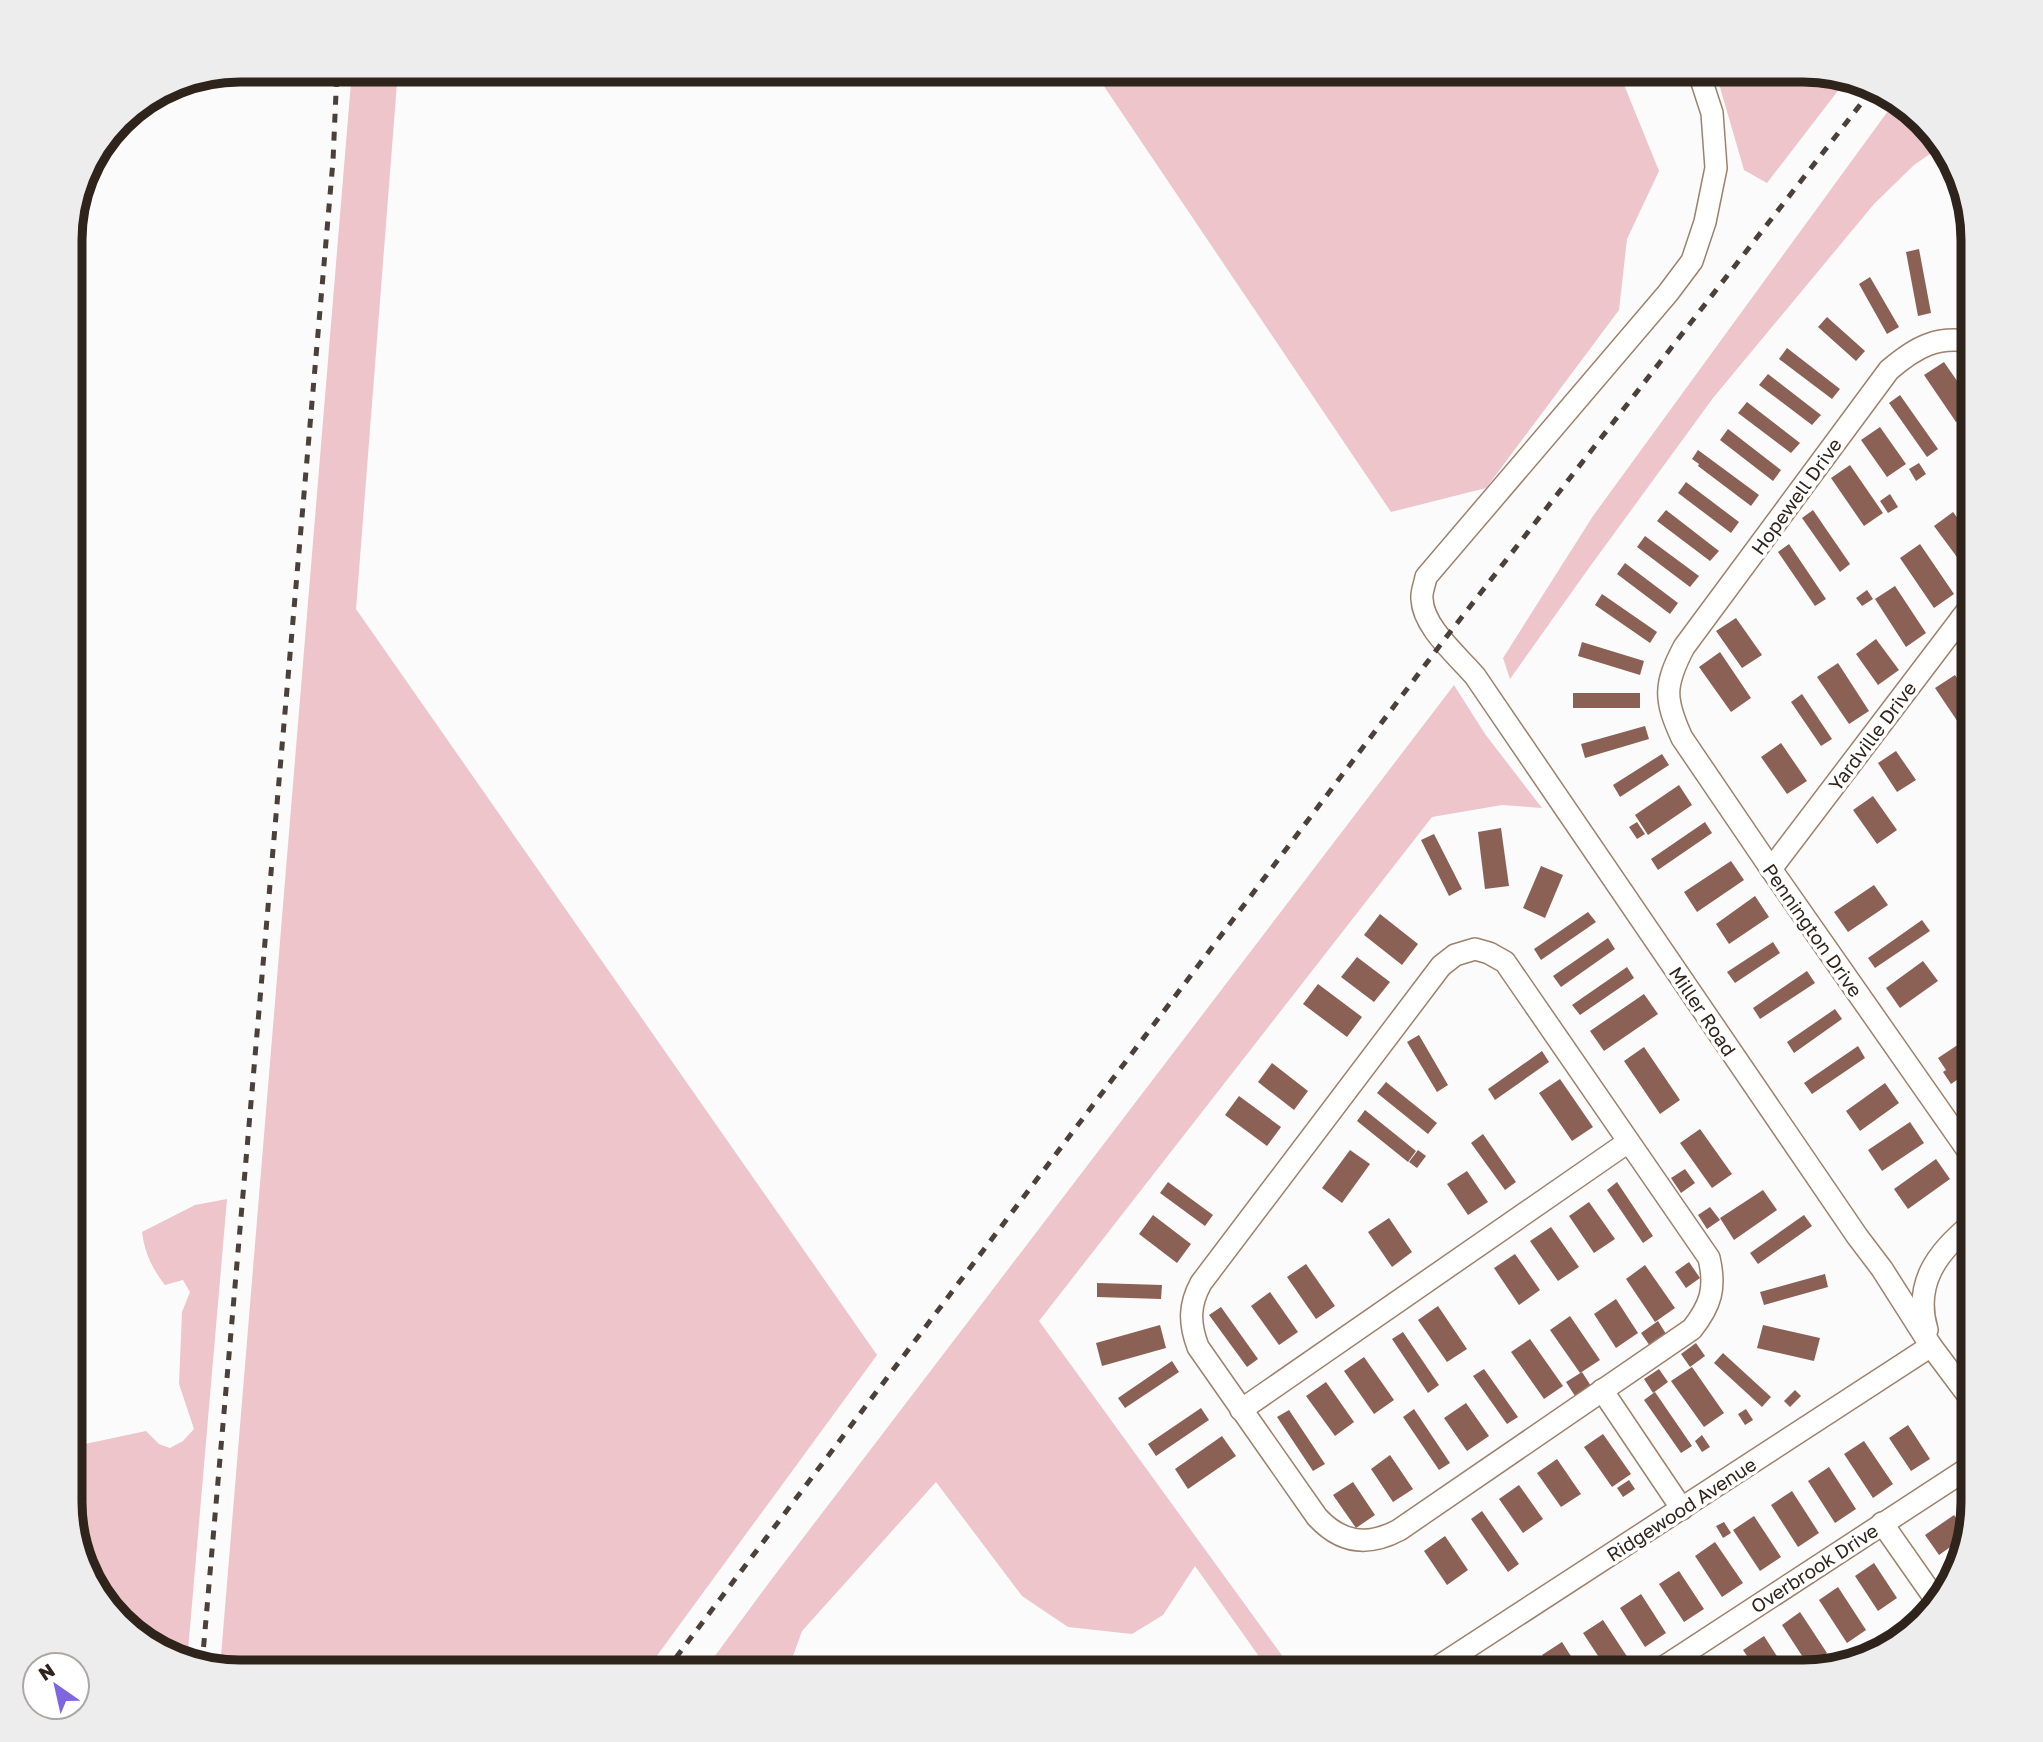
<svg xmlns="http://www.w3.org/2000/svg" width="2043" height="1742" font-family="'Golos Text',sans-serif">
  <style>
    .green { fill: #edc5cb }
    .building { fill: #8b6055 }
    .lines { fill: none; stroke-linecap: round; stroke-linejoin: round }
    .minor-casing { stroke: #9e816b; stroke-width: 24 }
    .minor { stroke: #fff; stroke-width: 21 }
    .rail { stroke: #4b413a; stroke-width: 5; stroke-dasharray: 9 9; stroke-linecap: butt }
    .labels { text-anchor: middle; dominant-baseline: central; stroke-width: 7; stroke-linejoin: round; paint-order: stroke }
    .street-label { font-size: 19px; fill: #2f241b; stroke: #fff }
    .rim { fill: none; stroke: #2f241b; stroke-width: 9 }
  </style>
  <rect width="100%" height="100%" fill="#fbfbfb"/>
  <g class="green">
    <path d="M352,70H398L356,609L877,1355L645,1672H240L220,1668Z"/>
    <path d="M1093,70H1618L1659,171L1627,239L1619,310L1486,488L1391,512Z"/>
    <path d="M1715,70H1803L1847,79L1767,183L1744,170Z"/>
    <path d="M1896,100L1915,112L1940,147L1914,165L1874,204L1713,398L1586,572L1510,679L1503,658L1593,516Z"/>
    <path d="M1454,685L1485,734L1542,808L1502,805L1432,817L1039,1321L1294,1672H1270L1195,1566L1163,1615L1132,1634L1068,1627L1022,1596L936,1482L802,1631L789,1667L791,1672H703L771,1580Z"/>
    <path d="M227,1199L187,1662L175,1659L128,1630L87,1577L70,1513V1439L85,1444L146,1431L159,1444L170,1448L183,1441L194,1429L179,1384L182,1312L190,1292L183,1280L165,1285C152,1268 145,1254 142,1232L195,1205Z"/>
  </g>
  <g class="building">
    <path d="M1919,249L1931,313L1918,316L1906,252Z"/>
    <path d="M1972,271H1973V312L1963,310Z"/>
    <path d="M1870,277L1899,327L1887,334L1859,284Z"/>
    <path d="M1827,317L1865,351L1856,361L1818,327Z"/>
    <path d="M1787,348L1840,389L1832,399L1779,359Z"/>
    <path d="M1944,362L1973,404V411L1956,422L1924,375Z"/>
    <path d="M1768,374L1821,415L1812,425L1759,385Z"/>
    <path d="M1900,395L1938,449L1927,457L1889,403Z"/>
    <path d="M1747,402L1800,443L1791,453L1738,413Z"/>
    <path d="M1880,427L1906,464L1887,477L1861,440Z"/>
    <path d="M1728,429L1781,470L1773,481L1720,440Z"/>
    <path d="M1698,450L1759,495L1751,506L1698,466L1699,464L1692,459Z"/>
    <path d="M1919,463L1926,474L1916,481L1909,469Z"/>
    <path d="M1850,465L1883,513L1864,526L1831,478Z"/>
    <path d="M1973,475V501L1961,483Z"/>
    <path d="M1686,482L1739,522L1731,533L1678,493Z"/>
    <path d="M1890,494L1898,507L1888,513L1880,501Z"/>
    <path d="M1666,510L1719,551L1710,561L1657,521Z"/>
    <path d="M1813,510L1850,564L1840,572L1802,518Z"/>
    <path d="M1953,512L1973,539V562L1965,568L1934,526Z"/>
    <path d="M1645,536L1699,576L1690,587L1637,547Z"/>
    <path d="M1789,544L1826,599L1815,606L1778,552Z"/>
    <path d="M1920,544L1954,594L1934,608L1900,558Z"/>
    <path d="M1625,563L1678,603L1670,614L1617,574Z"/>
    <path d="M1895,586L1926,633L1906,647L1875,599Z"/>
    <path d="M1867,590L1873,599L1862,606L1856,598Z"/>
    <path d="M1602,594L1657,632L1650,643L1595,605Z"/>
    <path d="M1736,618L1762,655L1742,668L1716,631Z"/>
    <path d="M1876,639L1899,670L1878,685L1856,654Z"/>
    <path d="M1582,642L1644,661L1640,675L1578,656Z"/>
    <path d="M1720,652L1751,698L1731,712L1699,667Z"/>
    <path d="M1838,663L1869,711L1849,724L1817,677Z"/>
    <path d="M1955,675L1973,701V725L1964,731L1935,688Z"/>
    <rect x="1573" y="693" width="67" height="15"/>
    <path d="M1802,694L1832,739L1821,746L1791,702Z"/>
    <path d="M1645,726L1649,739L1585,758L1581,744Z"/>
    <path d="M1781,743L1807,781L1787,794L1761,757Z"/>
    <path d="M1896,751L1916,780L1897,792L1878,763Z"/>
    <path d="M1662,754L1669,765L1620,797L1613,785Z"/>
    <path d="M1679,785L1692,805L1648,835L1635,815Z"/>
    <path d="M1873,796L1897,830L1877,844L1853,810Z"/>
    <path d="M1637,822L1645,834L1637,839L1629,827Z"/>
    <path d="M1705,822L1712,833L1658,870L1651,859Z"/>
    <path d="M1501,828L1509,886L1485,889L1478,832Z"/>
    <path d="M1434,834L1462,889L1449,896L1421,840Z"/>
    <path d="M1731,861L1744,880L1697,912L1684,892Z"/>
    <path d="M1541,866L1563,875L1545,918L1523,908Z"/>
    <path d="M1874,885L1888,905L1848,932L1834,912Z"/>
    <path d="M1755,896L1769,917L1729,944L1716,924Z"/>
    <path d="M1588,912L1596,922L1541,960L1534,949Z"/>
    <path d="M1380,914L1418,944L1402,965L1364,935Z"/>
    <path d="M1922,920L1930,931L1875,968L1868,958Z"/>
    <path d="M1608,938L1615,949L1561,987L1553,976Z"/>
    <path d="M1773,942L1780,953L1735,983L1727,972Z"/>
    <path d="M1357,957L1390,982L1374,1002L1341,977Z"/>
    <path d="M1923,961L1938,981L1900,1008L1886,988Z"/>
    <path d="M1627,967L1634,978L1580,1015L1572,1005Z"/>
    <path d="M1807,971L1815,983L1760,1019L1753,1008Z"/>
    <path d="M1318,984L1362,1017L1347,1037L1303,1004Z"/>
    <path d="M1644,994L1658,1014L1604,1051L1590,1031Z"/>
    <path d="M1835,1009L1842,1019L1794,1053L1787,1042Z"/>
    <path d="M1419,1035L1448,1085L1437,1092L1407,1042Z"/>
    <path d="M1965,1040L1973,1052V1069L1951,1084L1943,1072L1946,1070L1938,1058Z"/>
    <path d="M1858,1046L1865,1058L1812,1094L1804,1083Z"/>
    <path d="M1644,1047L1680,1100L1660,1114L1624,1061Z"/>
    <path d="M1542,1051L1549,1062L1495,1100L1488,1089Z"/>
    <path d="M1272,1063L1308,1091L1294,1110L1258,1082Z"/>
    <path d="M1560,1079L1593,1127L1572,1141L1539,1093Z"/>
    <path d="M1386,1082L1437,1123L1428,1134L1377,1093Z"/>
    <path d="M1885,1083L1899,1103L1860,1131L1846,1111Z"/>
    <path d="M1973,1094V1117L1962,1101Z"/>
    <path d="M1239,1096L1281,1127L1267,1146L1225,1115Z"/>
    <path d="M1365,1110L1416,1151L1408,1162L1357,1121Z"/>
    <path d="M1910,1122L1924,1143L1882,1171L1868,1150Z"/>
    <path d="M1700,1129L1732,1174L1712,1188L1680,1143Z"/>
    <path d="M1483,1134L1516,1182L1505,1190L1471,1143Z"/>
    <path d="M1350,1150L1370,1164L1342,1203L1322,1188Z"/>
    <path d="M1418,1150L1426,1156L1417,1168L1409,1162Z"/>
    <path d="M1936,1159L1950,1179L1908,1209L1894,1189Z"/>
    <path d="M1685,1169L1695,1183L1681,1193L1671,1178Z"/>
    <path d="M1467,1171L1488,1202L1468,1215L1447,1184Z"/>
    <path d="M1168,1182L1213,1215L1205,1226L1160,1193Z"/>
    <path d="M1617,1182L1653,1236L1643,1243L1607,1190Z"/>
    <path d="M1763,1190L1777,1210L1734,1240L1720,1218Z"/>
    <path d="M1589,1202L1615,1239L1594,1253L1569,1216Z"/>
    <path d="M1710,1207L1720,1220L1707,1229L1698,1215Z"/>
    <path d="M1153,1215L1191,1244L1177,1263L1139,1234Z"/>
    <path d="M1804,1215L1812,1226L1758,1264L1750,1253Z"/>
    <path d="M1389,1218L1412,1252L1392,1267L1368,1232Z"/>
    <path d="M1551,1227L1579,1267L1558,1281L1530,1241Z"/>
    <path d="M1515,1254L1540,1290L1519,1305L1494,1268Z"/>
    <path d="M1689,1262L1700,1278L1686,1288L1675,1272Z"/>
    <path d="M1306,1264L1335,1306L1316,1319L1287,1277Z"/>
    <path d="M1645,1265L1675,1308L1655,1322L1626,1279Z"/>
    <path d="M1825,1274L1828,1287L1764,1305L1760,1292Z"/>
    <path d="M1097,1283L1162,1285L1161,1299L1097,1297Z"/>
    <path d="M1270,1292L1298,1332L1279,1345L1251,1306Z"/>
    <path d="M1616,1299L1638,1333L1616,1348L1594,1314Z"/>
    <path d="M1438,1306L1467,1349L1447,1362L1418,1320Z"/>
    <path d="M1221,1307L1258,1359L1247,1367L1209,1315Z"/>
    <path d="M1570,1316L1600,1360L1580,1373L1550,1330Z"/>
    <path d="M1658,1321L1666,1334L1650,1346L1641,1333Z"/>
    <path d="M1160,1325L1166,1348L1102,1366L1096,1343Z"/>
    <path d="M1763,1325L1820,1338L1814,1361L1757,1348Z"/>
    <path d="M1403,1332L1439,1385L1428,1393L1392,1339Z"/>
    <path d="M1530,1339L1563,1386L1544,1399L1511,1352Z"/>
    <path d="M1696,1343L1705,1356L1690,1367L1681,1354Z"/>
    <path d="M1723,1353L1771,1397L1762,1407L1714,1363Z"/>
    <path d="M1364,1357L1394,1400L1374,1414L1344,1371Z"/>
    <path d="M1172,1361L1179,1372L1125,1408L1118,1398Z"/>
    <path d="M1692,1367L1724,1413L1704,1427L1671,1381Z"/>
    <path d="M1484,1369L1518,1417L1507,1424L1473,1376Z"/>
    <path d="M1659,1369L1668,1382L1653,1393L1644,1379Z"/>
    <path d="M1582,1372L1591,1386L1575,1396L1566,1382Z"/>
    <path d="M1326,1382L1354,1422L1335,1436L1306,1396Z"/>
    <path d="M1795,1390L1801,1396L1790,1407L1784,1401Z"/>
    <path d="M1655,1392L1692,1446L1681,1453L1644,1400Z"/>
    <path d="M1466,1403L1489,1436L1467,1451L1444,1418Z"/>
    <path d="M1201,1408L1209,1420L1156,1456L1148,1444Z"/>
    <path d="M1414,1409L1450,1463L1439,1470L1403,1417Z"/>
    <path d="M1746,1409L1753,1420L1745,1425L1738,1414Z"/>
    <path d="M1289,1410L1325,1464L1313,1471L1277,1417Z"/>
    <path d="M1908,1425L1930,1459L1911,1471L1889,1438Z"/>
    <path d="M1603,1434L1631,1474L1612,1487L1584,1447Z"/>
    <path d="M1702,1435L1710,1447L1702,1452L1695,1441Z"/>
    <path d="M1222,1436L1236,1456L1188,1489L1175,1469Z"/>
    <path d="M1864,1441L1893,1484L1873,1498L1844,1454Z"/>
    <path d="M1390,1455L1413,1489L1393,1502L1371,1469Z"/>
    <path d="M1557,1459L1581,1494L1561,1507L1537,1473Z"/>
    <path d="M1829,1467L1856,1509L1835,1523L1808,1481Z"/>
    <path d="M1629,1480L1635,1489L1623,1497L1617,1488Z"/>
    <path d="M1353,1482L1375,1515L1356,1528L1333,1495Z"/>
    <path d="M1519,1485L1543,1519L1523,1533L1499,1499Z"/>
    <path d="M1792,1491L1819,1533L1798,1547L1771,1505Z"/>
    <path d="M1482,1511L1519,1564L1508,1572L1471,1519Z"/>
    <path d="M1954,1515L1967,1533L1966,1536L1939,1555L1925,1535Z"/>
    <path d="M1754,1516L1781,1557L1760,1571L1733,1530Z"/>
    <path d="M1724,1522L1731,1533L1723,1538L1716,1526Z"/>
    <path d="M1445,1536L1468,1570L1447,1585L1424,1551Z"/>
    <path d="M1715,1542L1743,1583L1722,1597L1695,1556Z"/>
    <path d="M1874,1563L1897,1598L1878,1611L1855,1576Z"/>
    <path d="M1679,1571L1704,1609L1684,1622L1659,1584Z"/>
    <path d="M1838,1587L1866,1630L1847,1643L1819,1600Z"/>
    <path d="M1641,1594L1666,1633L1645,1647L1620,1608Z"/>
    <path d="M1800,1612L1827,1653L1808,1665L1782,1625Z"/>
    <path d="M1603,1620L1628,1658L1608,1671L1583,1633Z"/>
    <path d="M1764,1636L1787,1672H1758L1743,1650Z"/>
    <path d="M1562,1642L1581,1672H1553L1542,1655Z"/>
  </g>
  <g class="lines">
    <g class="minor-casing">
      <g id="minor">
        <path d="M1698,70L1712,113L1716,168L1705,222L1692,261L1668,293L1426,577C1425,584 1421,592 1422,599C1423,627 1457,655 1475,676L1857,1236L1882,1269L1931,1346L1973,1402"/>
        <path d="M1961,619L1973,637"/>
        <path d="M1771,869L1973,603"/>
        <path d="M1475,949L1489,953L1505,962L1709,1258C1716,1288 1711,1305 1692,1329L1399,1530C1367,1547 1341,1543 1317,1517L1198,1347C1189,1323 1189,1305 1201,1283L1441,966L1455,955Z"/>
        <path d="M1973,1158L1771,869L1682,738C1664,699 1664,685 1684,647L1889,370C1916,347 1937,335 1973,342"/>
        <path d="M1927,1330C1913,1283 1938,1251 1973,1223"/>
        <path d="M1602,1390L1682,1509"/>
        <path d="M1241,1410L1628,1142"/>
        <path d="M1882,1523L1938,1603"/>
        <path d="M1430,1672L1931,1346"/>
        <path d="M1656,1672L1973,1465"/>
      </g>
    </g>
    <use href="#minor" class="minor"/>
    <g class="rail">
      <path d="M202,1665L333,161L337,70"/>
      <path d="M665,1672L1444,640L1874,87"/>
    </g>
  </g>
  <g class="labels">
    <g class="street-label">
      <text transform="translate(1796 496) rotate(-54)">Hopewell Drive</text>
      <text transform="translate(1872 736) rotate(-53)">Yardville Drive</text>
      <text transform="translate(1813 930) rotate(55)">Pennington Drive</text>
      <text transform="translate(1703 1011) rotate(56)">Miller Road</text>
      <text transform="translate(1681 1509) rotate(-33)">Ridgewood Avenue</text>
      <text transform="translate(1814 1568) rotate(-33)">Overbrook Drive</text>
    </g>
  </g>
  <path d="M0 0H2043V1742H0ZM240 82H1803A158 158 0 0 1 1961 240V1502A158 158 0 0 1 1803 1660H240A158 158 0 0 1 82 1502V240A158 158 0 0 1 240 82Z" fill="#eeeded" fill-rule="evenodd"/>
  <path class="rim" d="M240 82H1803A158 158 0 0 1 1961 240V1502A158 158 0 0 1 1803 1660H240A158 158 0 0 1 82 1502V240A158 158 0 0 1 240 82Z"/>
  <g transform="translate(56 1686) rotate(326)"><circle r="33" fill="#ffffff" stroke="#aca7a4" stroke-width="2"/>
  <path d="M0-5L12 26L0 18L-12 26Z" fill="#7f65e0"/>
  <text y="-10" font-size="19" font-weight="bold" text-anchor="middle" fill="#2f241b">N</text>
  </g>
</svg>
